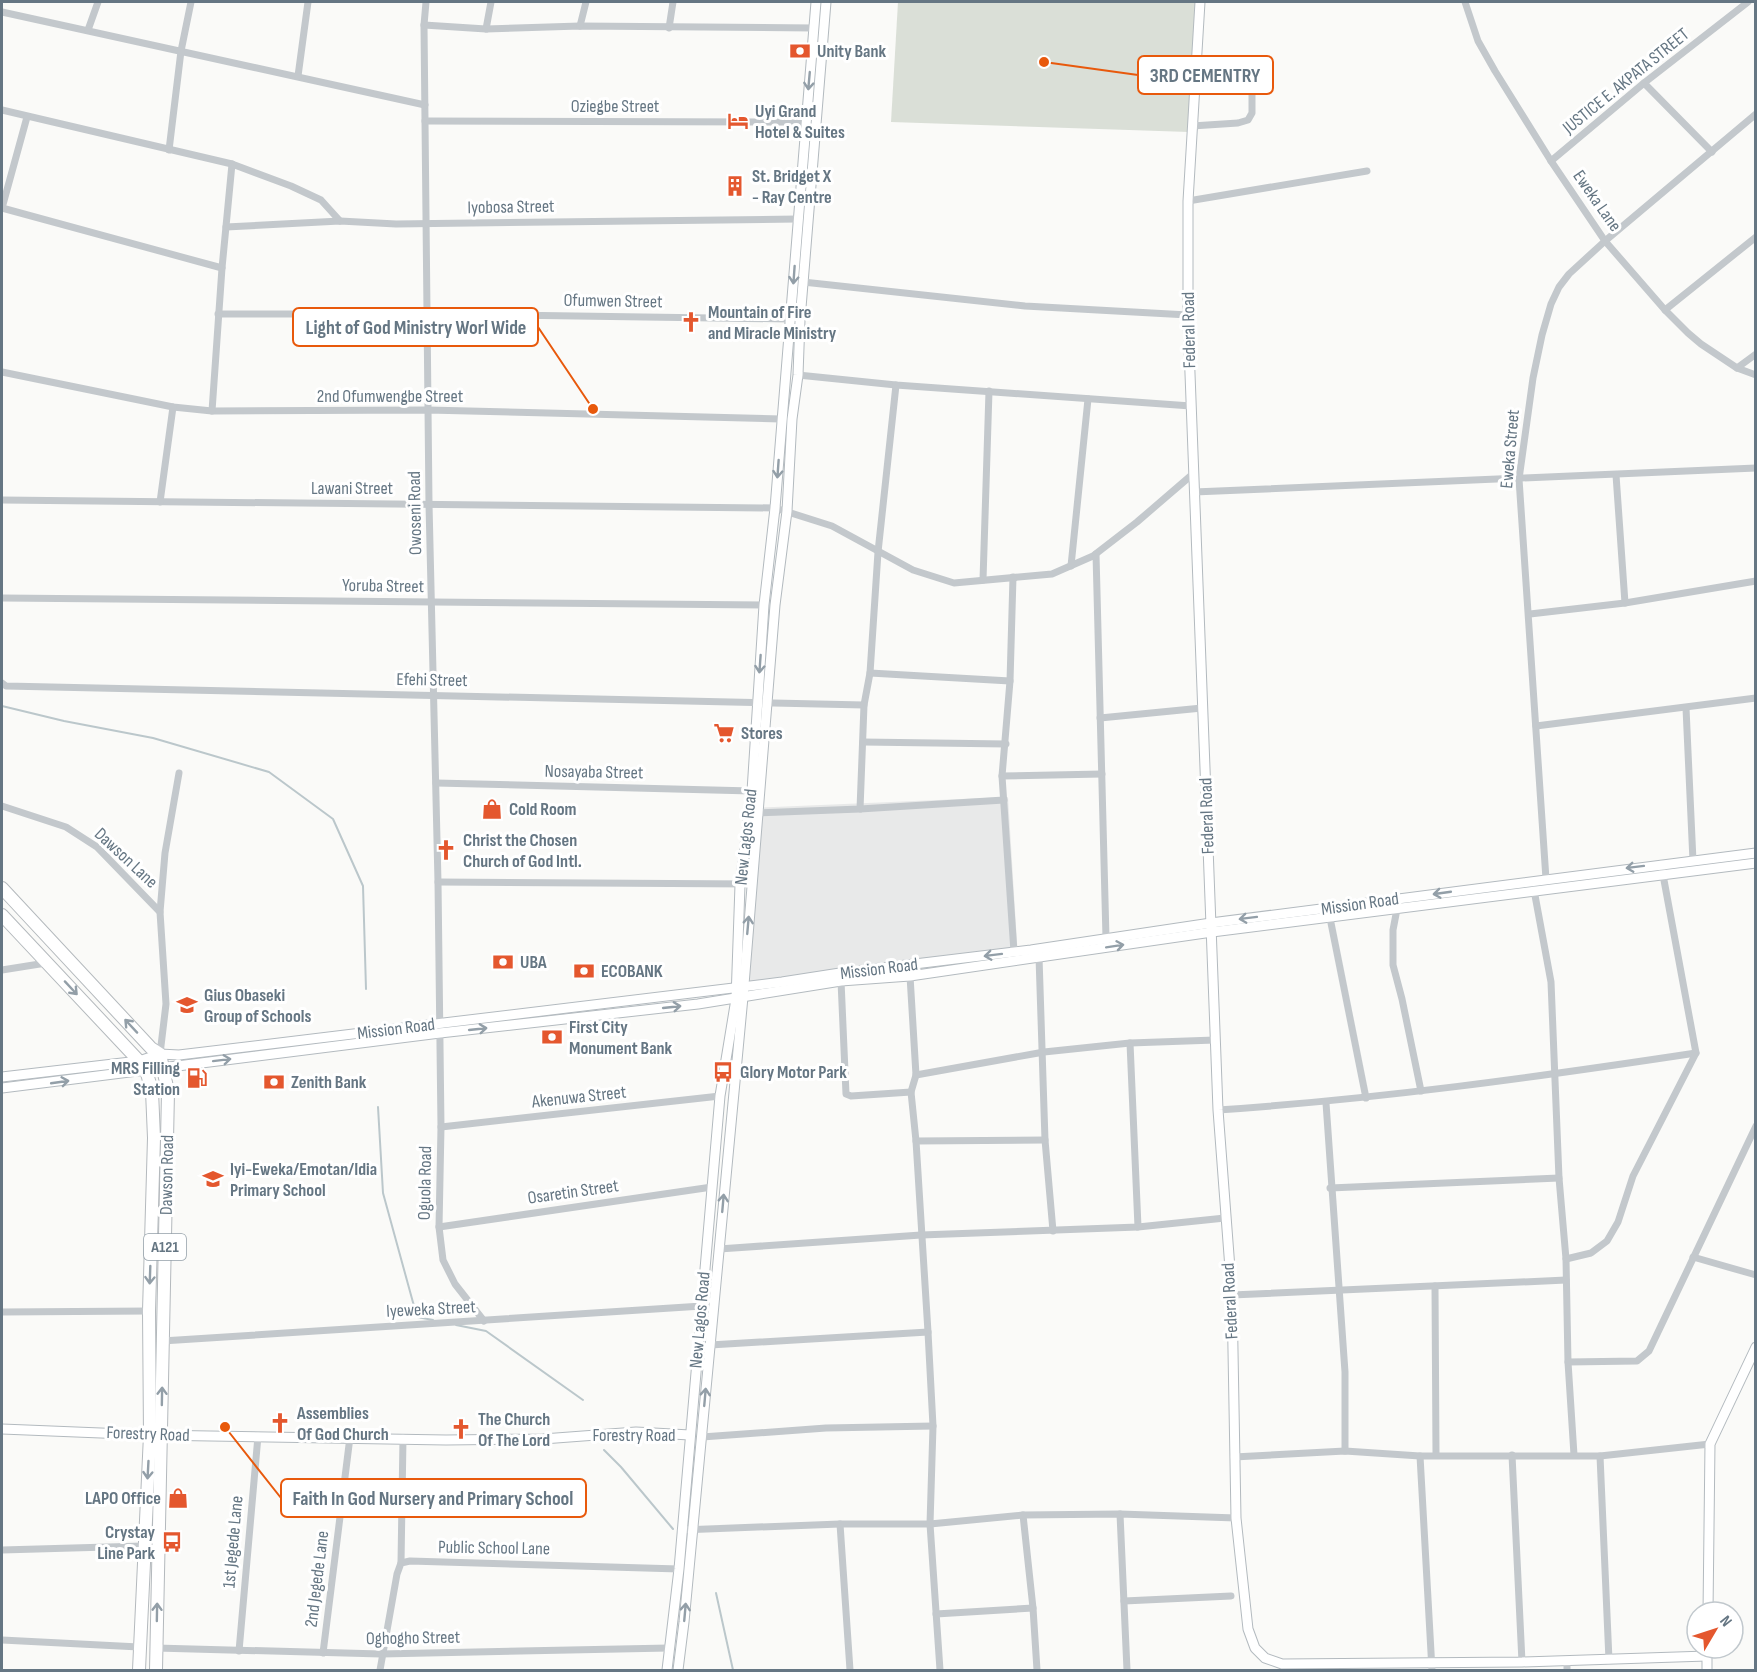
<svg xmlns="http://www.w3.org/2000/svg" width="1757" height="1672" font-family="'Sofia Sans Condensed',sans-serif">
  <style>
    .built { fill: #e8e9e9 }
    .green { fill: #dadfd7 }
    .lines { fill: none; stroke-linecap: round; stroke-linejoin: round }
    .stream { stroke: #bbc7cb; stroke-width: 2 }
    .secondary-casing { stroke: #b3babf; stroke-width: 11 }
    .highway-casing { stroke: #b4b9bd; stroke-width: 14 }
    .street { stroke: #c3c8cc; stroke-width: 7 }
    .secondary { stroke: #fff; stroke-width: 9 }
    .highway { stroke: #fff; stroke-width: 12 }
    .oneway { stroke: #939fa8 }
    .labels { text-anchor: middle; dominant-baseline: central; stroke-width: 6; stroke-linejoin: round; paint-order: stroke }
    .shield { fill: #fff; stroke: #939fa8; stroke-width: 1.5 }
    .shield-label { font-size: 16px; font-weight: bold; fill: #657683 }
    .poi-label { font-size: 18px; font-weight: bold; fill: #657683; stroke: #fff; text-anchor: start }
    .street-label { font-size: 18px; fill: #657683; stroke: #fff }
    .leader { fill: none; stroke: #e8590c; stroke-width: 2 }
    .callout-dot { fill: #e8590c; stroke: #fff; stroke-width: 2 }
    .callout { fill: #fff; stroke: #e8590c; stroke-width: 2 }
    .callout-label { font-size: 20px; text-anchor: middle; font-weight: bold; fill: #657683 }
  </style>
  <rect width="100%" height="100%" fill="#fafaf8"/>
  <path class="built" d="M1008,797L1018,958L740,992L753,808Z"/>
  <path class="green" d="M898,2H1197L1189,132L891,122Z"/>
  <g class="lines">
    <g class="stream">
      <path d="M2,706L64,721L153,738L269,772L333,819L363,886L366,989"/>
      <path d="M378,1107L383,1193L417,1317L433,1320"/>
      <path d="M456,1325L486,1331L583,1400"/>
      <path d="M604,1450L621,1467L673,1529"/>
      <path d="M716,1593L733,1670"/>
    </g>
    <g class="secondary-casing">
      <g id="secondary">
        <path d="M1200,2L1188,201V321L1218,1110L1232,1295L1236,1518L1248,1629L1255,1648L1265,1658L1282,1664L1522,1662L1707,1656"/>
        <path d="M2,1077L139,1061L160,1054L179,1055L782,982L840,973L1031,950L1211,923L1756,853"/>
        <path d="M2,1088L440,1033L698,1004L841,981L910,976L1212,932L1756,863"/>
        <path d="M2,1429L150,1435L446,1440L543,1439L636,1432L690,1435"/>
        <path d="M1708,1612L1710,1444L1756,1347"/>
        <path d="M667,1670L679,1569L720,1096L736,999L740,885L752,791L764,605L775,508L816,2"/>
        <path d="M678,1670L684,1622L743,997L775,605L787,511L792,419L798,375L800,320L826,2"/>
        <path d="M1707,1670V1648"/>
      </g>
    </g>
    <g class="highway-casing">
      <g id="highway">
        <path d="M2,888L151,1048L160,1054L168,1092L156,1670"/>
        <path d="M2,915L139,1061L146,1070L152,1091L154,1138L149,1311L150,1435L139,1670"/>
      </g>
    </g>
    <g class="street">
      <path d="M426,2L424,25L429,504L438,882L441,1127L439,1227L443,1260L455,1284L484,1321"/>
      <path d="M1465,2L1478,41L1495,71L1551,161L1605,241L1665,310L1688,333L1701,344L1737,368L1756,375"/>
      <path d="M2,12L425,105"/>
      <path d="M424,25L486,29L580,26L814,28"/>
      <path d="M580,26L586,2"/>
      <path d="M669,28L673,2"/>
      <path d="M486,29L491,2"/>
      <path d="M88,30L98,2"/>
      <path d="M298,76L308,2"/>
      <path d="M1644,83L1712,152"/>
      <path d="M2,110L232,164L291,186L321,200L340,221"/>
      <path d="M425,121L805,122"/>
      <path d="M1192,126L1238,123L1248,120L1252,113V81"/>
      <path d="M169,150L181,51L191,2"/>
      <path d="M1551,161L1644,83L1748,2"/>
      <path d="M1188,201L1367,171"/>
      <path d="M2,208L222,268"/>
      <path d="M2,208L27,117"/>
      <path d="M226,227L340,221L396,224L797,219"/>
      <path d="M803,282L1025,306L1188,315"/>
      <path d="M1665,310L1756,237"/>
      <path d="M218,314H427L790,319"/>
      <path d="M1737,368L1756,354"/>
      <path d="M2,372L173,407L212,411L428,410L781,419"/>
      <path d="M798,375L896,385L1191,406"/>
      <path d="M212,411L222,268L232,164"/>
      <path d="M1616,475L1625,603"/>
      <path d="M1194,492L1756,468"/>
      <path d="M2,500L775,508L832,526L913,570L954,583L1052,574L1093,556L1137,522L1194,473"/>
      <path d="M160,502L173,407"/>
      <path d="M1096,554L1106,938"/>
      <path d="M1071,566L1088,399"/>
      <path d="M1013,577L1010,681L1002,776L1014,952"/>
      <path d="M983,580L989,391"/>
      <path d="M2,598L764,605"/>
      <path d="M1530,614L1625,603L1756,581"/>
      <path d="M870,673L1010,681"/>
      <path d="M2,683L6,686L864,705"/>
      <path d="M1686,708L1693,861"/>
      <path d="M1100,718L1202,708"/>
      <path d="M1536,726L1756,698"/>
      <path d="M863,742L1006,744"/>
      <path d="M1002,776L1102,774"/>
      <path d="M436,783L752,791"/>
      <path d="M2,806L66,827L97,847L160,912L166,1004L160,1054"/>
      <path d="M860,809L864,705L870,673L878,552L896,385"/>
      <path d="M755,813L860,809L1004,800"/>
      <path d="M1546,879L1519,479L1533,378L1542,335L1551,304L1559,287L1569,274L1605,241L1756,114"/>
      <path d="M438,882L752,884"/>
      <path d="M1534,890L1551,982L1559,1178L1566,1259L1568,1362L1574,1455"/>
      <path d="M1397,909L1393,930V965L1402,999L1421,1091"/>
      <path d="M160,912L165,853L179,773"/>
      <path d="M1330,918L1366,1098"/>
      <path d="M1039,957L1045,1140L1053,1231"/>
      <path d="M2,970L46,963"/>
      <path d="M910,976L916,1075L911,1092L916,1141L928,1332L933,1426L930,1524L940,1670"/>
      <path d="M841,981L846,1094L851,1096L911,1092"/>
      <path d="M1130,1043L1138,1227"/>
      <path d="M916,1075L1044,1052L1130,1043L1215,1040"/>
      <path d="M1326,1103L1345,1372V1451"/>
      <path d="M1218,1110C1379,1099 1537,1077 1696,1053"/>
      <path d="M441,1127L720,1096"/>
      <path d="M916,1141L1045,1140"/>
      <path d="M1330,1188L1559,1178"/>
      <path d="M439,1227L712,1187"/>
      <path d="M719,1249L921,1235L1138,1227L1225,1218"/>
      <path d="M1693,1257L1756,1275"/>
      <path d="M1566,1259L1591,1253L1607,1241L1618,1222L1633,1176L1696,1053L1661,864"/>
      <path d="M1435,1286L1436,1455"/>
      <path d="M1232,1295L1566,1280"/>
      <path d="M2,1312L149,1311"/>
      <path d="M162,1341L702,1306"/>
      <path d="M710,1345L928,1332"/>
      <path d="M1568,1362L1637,1361L1649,1351L1756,1126"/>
      <path d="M702,1437L826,1428L933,1426"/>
      <path d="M1512,1455L1522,1662"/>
      <path d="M1420,1456L1432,1670"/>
      <path d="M1600,1456L1609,1660"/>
      <path d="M1234,1457L1345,1451L1420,1456H1600L1710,1444"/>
      <path d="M1120,1514L1127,1670"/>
      <path d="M1023,1515L1033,1608L1037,1670"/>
      <path d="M840,1524L850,1670"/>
      <path d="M681,1530L840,1524H930L1023,1515L1120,1514L1236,1518"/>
      <path d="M2,1550L143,1546"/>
      <path d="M401,1563L403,1438"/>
      <path d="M1124,1601L1231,1596"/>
      <path d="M936,1614L1033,1608"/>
      <path d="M2,1640L139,1647"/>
      <path d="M156,1648L381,1654L669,1648"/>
      <path d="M239,1651L258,1436"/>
      <path d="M323,1653L350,1437"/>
      <path d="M380,1670L397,1574L401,1563L410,1561L679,1569"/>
      <path d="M1567,1670V1661"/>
    </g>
    <use href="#secondary" class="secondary"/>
    <use href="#highway" class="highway"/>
  </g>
  <defs><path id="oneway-shaft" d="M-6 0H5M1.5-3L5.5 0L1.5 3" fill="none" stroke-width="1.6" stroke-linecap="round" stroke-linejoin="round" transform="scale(1.5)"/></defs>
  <g class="oneway">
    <use href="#oneway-shaft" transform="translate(809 81) rotate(95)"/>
    <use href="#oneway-shaft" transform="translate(794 275) rotate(94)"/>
    <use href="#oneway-shaft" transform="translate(778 469) rotate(94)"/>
    <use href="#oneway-shaft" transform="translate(760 664) rotate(94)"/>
    <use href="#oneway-shaft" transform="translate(1635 867) rotate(173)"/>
    <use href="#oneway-shaft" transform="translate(1442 893) rotate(172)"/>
    <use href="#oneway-shaft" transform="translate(1248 918) rotate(173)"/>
    <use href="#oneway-shaft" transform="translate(748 925) rotate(-85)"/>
    <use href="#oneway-shaft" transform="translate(1115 946) rotate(-9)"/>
    <use href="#oneway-shaft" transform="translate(993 955) rotate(173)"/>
    <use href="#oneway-shaft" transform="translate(71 988) rotate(47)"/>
    <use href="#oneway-shaft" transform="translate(672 1007) rotate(-6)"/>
    <use href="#oneway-shaft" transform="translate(131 1026) rotate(-133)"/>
    <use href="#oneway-shaft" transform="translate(478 1029) rotate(-6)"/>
    <use href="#oneway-shaft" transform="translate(222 1060) rotate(-7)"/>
    <use href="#oneway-shaft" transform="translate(60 1082) rotate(-8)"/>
    <use href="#oneway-shaft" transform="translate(723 1203) rotate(-85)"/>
    <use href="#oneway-shaft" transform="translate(150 1275) rotate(92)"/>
    <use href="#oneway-shaft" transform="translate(162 1396) rotate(-89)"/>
    <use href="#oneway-shaft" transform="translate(705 1397) rotate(-85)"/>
    <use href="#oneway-shaft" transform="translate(148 1470) rotate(93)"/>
    <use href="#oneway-shaft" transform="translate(157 1612) rotate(-89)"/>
    <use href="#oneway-shaft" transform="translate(685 1612) rotate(-85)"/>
  </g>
  <defs>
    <g id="bank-bare" transform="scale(1.62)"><path d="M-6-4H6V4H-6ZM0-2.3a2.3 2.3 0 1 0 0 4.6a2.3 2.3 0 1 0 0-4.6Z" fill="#e4572e" stroke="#fff" stroke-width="2.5" paint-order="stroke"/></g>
    <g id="hotel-bare" transform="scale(1.62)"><path d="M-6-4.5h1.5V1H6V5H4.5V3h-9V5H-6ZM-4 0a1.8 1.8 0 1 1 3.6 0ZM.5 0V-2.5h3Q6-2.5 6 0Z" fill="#e4572e" stroke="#fff" stroke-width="2.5" paint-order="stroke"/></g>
    <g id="building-bare" transform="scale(1.62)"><path d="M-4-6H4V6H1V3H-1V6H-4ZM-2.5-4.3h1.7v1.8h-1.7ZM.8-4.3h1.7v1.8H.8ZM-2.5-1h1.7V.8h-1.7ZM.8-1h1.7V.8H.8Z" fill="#e4572e" stroke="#fff" stroke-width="2.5" paint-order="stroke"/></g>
    <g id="church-bare" transform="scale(1.62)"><path d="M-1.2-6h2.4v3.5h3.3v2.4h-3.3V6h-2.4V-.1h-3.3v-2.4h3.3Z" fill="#e4572e" stroke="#fff" stroke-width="2.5" paint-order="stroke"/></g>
    <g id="supermarket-bare" transform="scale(1.62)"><path d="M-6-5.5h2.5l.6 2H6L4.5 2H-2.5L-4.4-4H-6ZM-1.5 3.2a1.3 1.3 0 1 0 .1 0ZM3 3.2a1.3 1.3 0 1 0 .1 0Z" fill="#e4572e" stroke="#fff" stroke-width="2.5" paint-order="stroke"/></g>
    <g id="shop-bare" transform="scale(1.62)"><path d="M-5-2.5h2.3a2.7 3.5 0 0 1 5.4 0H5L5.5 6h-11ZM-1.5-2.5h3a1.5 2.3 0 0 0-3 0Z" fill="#e4572e" stroke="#fff" stroke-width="2.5" paint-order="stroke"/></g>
    <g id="school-bare" transform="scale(1.62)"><path d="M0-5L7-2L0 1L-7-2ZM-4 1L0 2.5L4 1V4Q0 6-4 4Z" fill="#e4572e" stroke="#fff" stroke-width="2.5" paint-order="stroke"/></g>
    <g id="bus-bare" transform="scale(1.62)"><path d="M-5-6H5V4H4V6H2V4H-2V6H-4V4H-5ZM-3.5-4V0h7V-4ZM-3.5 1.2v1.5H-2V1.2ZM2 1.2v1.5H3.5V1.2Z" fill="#e4572e" stroke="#fff" stroke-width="2.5" paint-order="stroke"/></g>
    <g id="fuel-bare" transform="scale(1.62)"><path d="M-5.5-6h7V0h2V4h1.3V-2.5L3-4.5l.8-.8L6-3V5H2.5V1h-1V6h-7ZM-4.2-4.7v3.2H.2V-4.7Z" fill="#e4572e" stroke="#fff" stroke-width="2.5" paint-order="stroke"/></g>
  </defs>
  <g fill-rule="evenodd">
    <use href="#bank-bare" x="800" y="51"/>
    <use href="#hotel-bare" x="738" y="121"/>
    <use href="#building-bare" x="735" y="186"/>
    <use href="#church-bare" x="691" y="322"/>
    <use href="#supermarket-bare" x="724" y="733"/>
    <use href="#shop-bare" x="492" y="809"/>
    <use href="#church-bare" x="446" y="850"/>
    <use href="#bank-bare" x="503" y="962"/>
    <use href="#bank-bare" x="584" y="971"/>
    <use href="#school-bare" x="187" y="1005"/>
    <use href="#bank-bare" x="552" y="1037"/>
    <use href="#bus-bare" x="723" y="1072"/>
    <use href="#fuel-bare" x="197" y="1078"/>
    <use href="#bank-bare" x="274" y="1082"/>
    <use href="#school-bare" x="213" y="1179"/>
    <use href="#church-bare" x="280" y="1423"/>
    <use href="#church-bare" x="461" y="1429"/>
    <use href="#shop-bare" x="178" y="1498"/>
    <use href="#bus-bare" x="172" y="1542"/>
  </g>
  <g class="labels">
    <rect class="shield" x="144" y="1234" width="42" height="26" rx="4.5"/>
    <g class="shield-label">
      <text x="165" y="1247">A121</text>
    </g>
    <g class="poi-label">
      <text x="817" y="51">Unity Bank</text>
      <text x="755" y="111">Uyi Grand<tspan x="755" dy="21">Hotel &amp; Suites</tspan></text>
      <text x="752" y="176">St. Bridget X<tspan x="752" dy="21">- Ray Centre</tspan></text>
      <text x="708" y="312">Mountain of Fire<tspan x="708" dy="21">and Miracle Ministry</tspan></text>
      <text x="741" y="733">Stores</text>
      <text x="509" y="809">Cold Room</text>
      <text x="463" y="840">Christ the Chosen<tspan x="463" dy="21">Church of God Intl.</tspan></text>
      <text x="520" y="962">UBA</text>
      <text x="601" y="971">ECOBANK</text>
      <text x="204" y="995">Gius Obaseki<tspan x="204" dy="21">Group of Schools</tspan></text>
      <text x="569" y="1027">First City<tspan x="569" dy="21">Monument Bank</tspan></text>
      <text x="180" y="1068" text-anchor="end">MRS Filling<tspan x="180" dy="21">Station</tspan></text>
      <text x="740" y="1072">Glory Motor Park</text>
      <text x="291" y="1082">Zenith Bank</text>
      <text x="230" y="1169">Iyi-Eweka/Emotan/Idia<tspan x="230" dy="21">Primary School</tspan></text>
      <text x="297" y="1413">Assemblies<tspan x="297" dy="21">Of God Church</tspan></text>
      <text x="478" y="1419">The Church<tspan x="478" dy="21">Of The Lord</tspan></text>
      <text x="161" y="1498" text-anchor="end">LAPO Office</text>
      <text x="155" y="1532" text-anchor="end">Crystay<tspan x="155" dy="21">Line Park</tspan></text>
    </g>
    <g class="street-label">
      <text transform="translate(1626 81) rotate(-39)">JUSTICE E. AKPATA STREET</text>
      <text x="615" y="106">Oziegbe Street</text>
      <text transform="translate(1597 201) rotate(55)">Eweka Lane</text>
      <text transform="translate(511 207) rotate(-1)">Iyobosa Street</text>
      <text transform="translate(613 301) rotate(1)">Ofumwen Street</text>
      <text transform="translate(1189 330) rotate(-91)">Federal Road</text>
      <text x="390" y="396">2nd Ofumwengbe Street</text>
      <text transform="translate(1510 449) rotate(-85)">Eweka Street</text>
      <text x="352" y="488">Lawani Street</text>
      <text transform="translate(415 513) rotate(-91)">Owoseni Road</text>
      <text transform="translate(383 586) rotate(1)">Yoruba Street</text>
      <text transform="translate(432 680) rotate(1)">Efehi Street</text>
      <text transform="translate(594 772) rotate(1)">Nosayaba Street</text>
      <text transform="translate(1207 816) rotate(-92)">Federal Road</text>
      <text transform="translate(746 837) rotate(-84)">New Lagos Road</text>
      <text transform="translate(126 858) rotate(43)">Dawson Lane</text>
      <text transform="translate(1360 904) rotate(-8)">Mission Road</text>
      <text transform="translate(879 969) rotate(-7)">Mission Road</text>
      <text transform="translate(396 1029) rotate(-7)">Mission Road</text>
      <text transform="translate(579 1097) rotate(-6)">Akenuwa Street</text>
      <text transform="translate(167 1175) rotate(-89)">Dawson Road</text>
      <text transform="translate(425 1183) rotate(-89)">Oguola Road</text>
      <text transform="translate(573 1192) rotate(-8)">Osaretin Street</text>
      <text transform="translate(1230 1301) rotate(-93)">Federal Road</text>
      <text transform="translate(431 1309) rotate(-3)">Iyeweka Street</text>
      <text transform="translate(700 1320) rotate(-85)">New Lagos Road</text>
      <text transform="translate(148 1434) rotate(2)">Forestry Road</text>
      <text x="634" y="1435">Forestry Road</text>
      <text transform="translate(233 1542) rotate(-85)">1st Jegede Lane</text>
      <text transform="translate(494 1548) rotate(1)">Public School Lane</text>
      <text transform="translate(317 1579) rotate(-83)">2nd Jegede Lane</text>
      <text transform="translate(413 1638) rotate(-1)">Oghogho Street</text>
    </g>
  </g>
  <path class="leader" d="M1044 62L1138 75M593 409L538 327M225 1427L281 1498"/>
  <g class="callout-dot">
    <circle cx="1044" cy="62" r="6"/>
    <circle cx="593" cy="409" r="6"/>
    <circle cx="225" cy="1427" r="6"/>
  </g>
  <g class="callout">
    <rect x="1138" y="56" width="135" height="38" rx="6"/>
    <rect x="293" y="308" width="245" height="38" rx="6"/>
    <rect x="281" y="1479" width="305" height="38" rx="6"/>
  </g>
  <g class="callout-label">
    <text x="1205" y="82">3RD CEMENTRY</text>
    <text x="416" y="334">Light of God Ministry Worl Wide</text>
    <text x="433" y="1505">Faith In God Nursery and Primary School</text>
  </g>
  <rect width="1757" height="1672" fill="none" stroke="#657683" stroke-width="6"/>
  <g transform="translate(1715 1630) rotate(51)"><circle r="28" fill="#ffffff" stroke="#c1c8cd" stroke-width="1.5"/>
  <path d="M0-4.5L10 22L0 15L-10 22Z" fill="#e4572e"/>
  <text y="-9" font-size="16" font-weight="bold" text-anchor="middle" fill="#657683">N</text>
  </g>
</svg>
